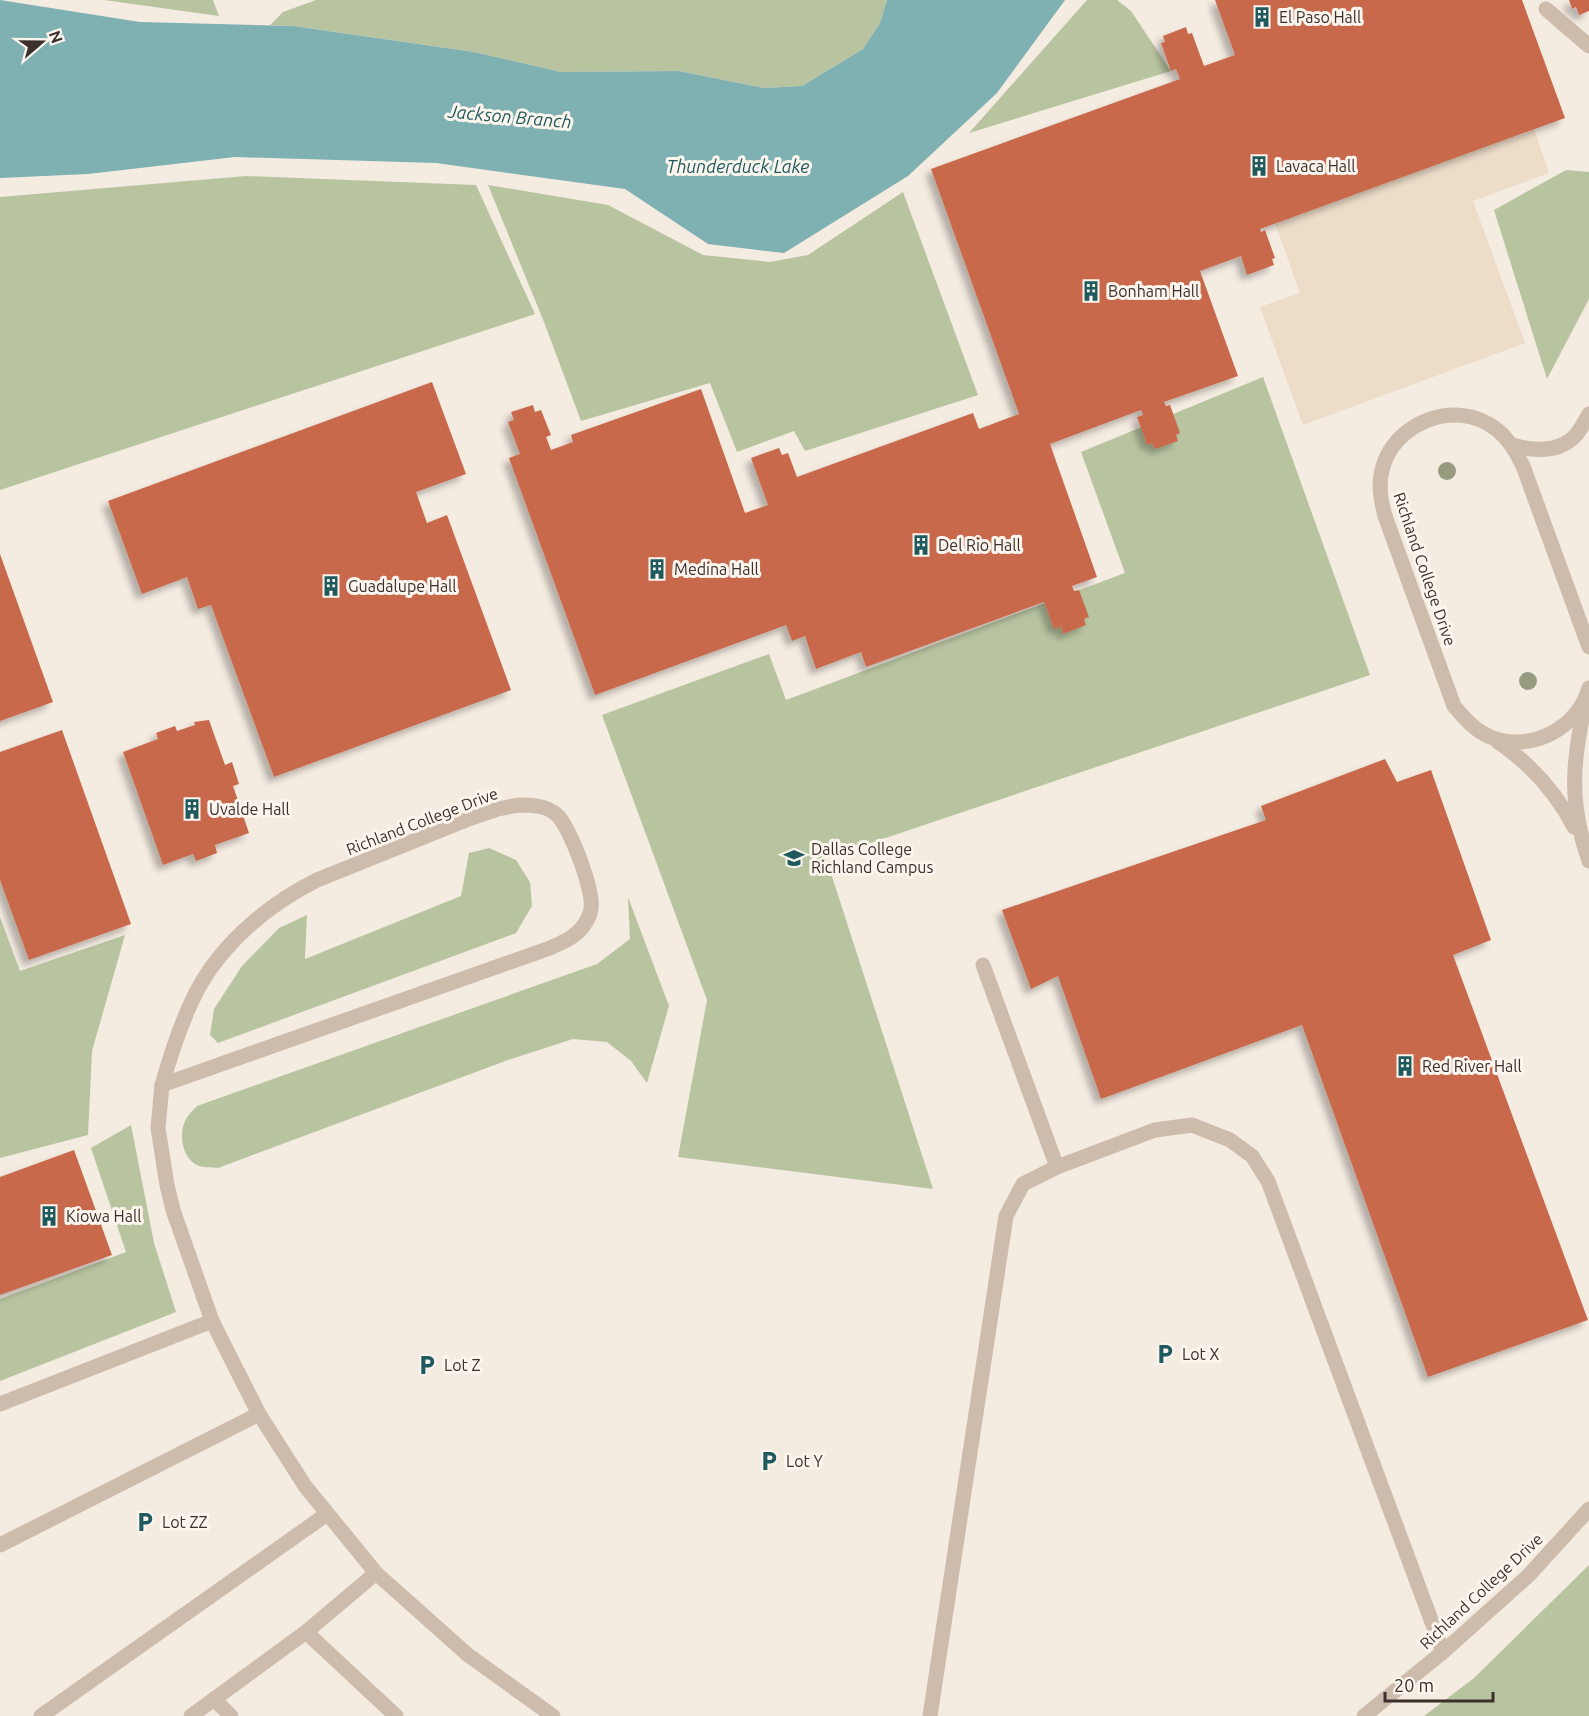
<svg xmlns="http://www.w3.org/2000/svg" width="1589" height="1716" font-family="Ubuntu,sans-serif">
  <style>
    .green { fill: #b8c4a0 }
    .plaza { fill: #ecdcc8 }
    .water { fill: #7fb0b2 }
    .building { fill: #c8694b; filter: url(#shadow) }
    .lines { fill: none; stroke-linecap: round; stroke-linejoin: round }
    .service { stroke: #cdbbac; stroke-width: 15 }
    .minor { stroke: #cdbbac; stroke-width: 15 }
    .tree { fill: #969b7f }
    .labels { text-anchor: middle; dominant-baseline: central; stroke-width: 6; stroke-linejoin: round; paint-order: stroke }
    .poi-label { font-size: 16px; fill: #3b302b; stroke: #fbf5ee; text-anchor: start }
    .street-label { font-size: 16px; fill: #3b302b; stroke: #fbf5ee }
    .water-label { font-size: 18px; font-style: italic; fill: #1f5a5e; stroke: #fbf5ee }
  </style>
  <defs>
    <filter id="shadow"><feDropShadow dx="-5.5" dy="5.5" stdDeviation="3" flood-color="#0004"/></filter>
  </defs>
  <rect width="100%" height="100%" fill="#f4ebe1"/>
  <g class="green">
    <path d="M104,0H213L219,16Z"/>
    <path d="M316,0H887L880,23L863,49L802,86L764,88L679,71L561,72L474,52L293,26L270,25L283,12Z"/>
    <path d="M1087,0H1117L1131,11L1171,71L969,133Z"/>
    <path d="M1566,170L1589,172V299L1547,379L1494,210Z"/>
    <path d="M246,176L476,185L535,314L0,490V197Z"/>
    <path d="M488,185L608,205L703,255L770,262L808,255L903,192L978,395L805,451L794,431L737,452L710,383L581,421L544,322Z"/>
    <path d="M1263,377L1370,675L826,858L933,1189L678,1157L707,1000L602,715L769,654L786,700L1125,573L1081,452Z"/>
    <path d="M489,848L516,860L530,882L532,906L516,933L218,1043L210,1035L214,1009L242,966L279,928L307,915L305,959L461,896L469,853Z"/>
    <path d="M628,897L669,1006L647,1083L631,1061L607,1042L573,1039L508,1060L218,1168C212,1167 205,1168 199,1166C183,1160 178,1136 185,1121C187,1116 192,1111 197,1106L597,964L630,939Z"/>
    <path d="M0,917L20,971L125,935L92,1051L88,1135L0,1158Z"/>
    <path d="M131,1125L154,1243L176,1312L0,1381V1299L126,1252L91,1148Z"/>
    <path d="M1589,1565V1716H1424L1474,1678Z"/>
  </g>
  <path class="plaza" d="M1534,129L1549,173L1473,201L1525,343L1303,425L1260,307L1300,293L1275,223Z"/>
  <path class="water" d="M0,0L140,22L293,26L474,52L561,72L679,71L764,88L802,86L863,49L880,23L887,0H1065L997,93L908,176L784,253L708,244L625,189L436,163L235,157L88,174L0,178Z"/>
  <g class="building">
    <path d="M1215,0H1522L1565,118L1260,229L1261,232L1265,230L1275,258L1272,259L1274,265L1247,275L1241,256L1200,271L1238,376L1164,402L1166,406L1170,405L1180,433L1176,435L1178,441L1155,449L1152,443L1147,445L1137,417L1143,415L1141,410L1050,444L1097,577L1072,586L1074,591L1079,590L1089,617L1084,619L1086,625L1063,634L1061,627L1054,629L1044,602L866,667L861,652L816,669L805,636L792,641L786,625L595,695L509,458L520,454L508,422L514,420L511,412L533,405L535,412L541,410L551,435L546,437L551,450L573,442L571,435L701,389L745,513L768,505L751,458L779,448L782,455L788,453L797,477L973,413L979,429L1019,414L931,169L1180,79L1176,69L1171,71L1161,43L1165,42L1163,36L1186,27L1188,34L1192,33L1204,66L1235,55Z"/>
    <path d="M1569,0H1589V11L1579,15L1576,7L1572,9Z"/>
    <path d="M432,382L466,474L416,492L427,523L447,515L511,690L274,777L211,605L198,609L187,577L142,594L108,501Z"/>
    <path d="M0,554L53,702L0,721Z"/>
    <path d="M209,720L225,765L232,762L239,784L233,786L249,833L215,845L217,853L196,861L193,854L163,865L123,752L158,739L156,733L175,726L177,731L195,725L194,722Z"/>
    <path d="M62,730L131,924L29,960L0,880V752Z"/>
    <path d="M1385,759L1397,782L1431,770L1491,940L1453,955L1588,1320L1428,1377L1302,1025L1101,1099L1058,976L1031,989L1002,910L1266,820L1261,806Z"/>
    <path d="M74,1150L112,1255L0,1295V1177Z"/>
  </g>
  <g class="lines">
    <g class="service">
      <path d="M1546,9L1589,46"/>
      <path d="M1512,445C1533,451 1559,453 1576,435C1581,429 1585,421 1589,414"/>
      <path d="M1589,647L1523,466C1516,452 1509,439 1496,429C1457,398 1393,422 1382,470C1378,486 1381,501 1385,516L1454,706C1465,719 1476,732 1493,738C1532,752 1578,728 1589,688"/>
      <path d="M1585,705C1572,763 1569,803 1589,861"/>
      <path d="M1497,741C1529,763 1556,792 1574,827"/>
      <path d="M983,965L1057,1167"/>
      <path d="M0,1404L212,1321"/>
      <path d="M0,1545L259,1414"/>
      <path d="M376,1573L306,1632L396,1716"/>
      <path d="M214,1699L231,1716"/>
      <path d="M41,1716L327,1514"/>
      <path d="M191,1716L306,1632"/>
      <path d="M930,1716L1006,1216L1023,1184L1057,1167L1155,1130L1192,1125L1230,1140L1252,1156L1268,1181L1443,1652"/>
    </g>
    <g class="minor">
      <path d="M518,805C531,805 546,805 557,815C570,827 594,891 591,908C591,913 587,921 584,925C576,937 563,942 550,948L162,1085C170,1057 179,1029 191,1003C215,949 265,906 317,880L466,820L498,809Z"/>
      <path d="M162,1085L158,1128L167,1185L173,1210L212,1321L259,1414L305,1486L376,1573L468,1655L553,1716"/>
      <path d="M1364,1716L1443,1652L1529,1575L1589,1509"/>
    </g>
  </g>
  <g class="tree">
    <circle cx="1447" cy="471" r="9"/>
    <circle cx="1528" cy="681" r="9"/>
  </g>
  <defs>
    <g id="building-bare" transform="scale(1.62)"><path d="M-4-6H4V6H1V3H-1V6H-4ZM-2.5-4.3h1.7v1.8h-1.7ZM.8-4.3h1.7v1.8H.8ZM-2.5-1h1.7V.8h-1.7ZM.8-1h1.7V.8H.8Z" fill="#1f5a5e" stroke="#fbf5ee" stroke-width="2.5" paint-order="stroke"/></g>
    <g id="university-bare" transform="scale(1.62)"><path d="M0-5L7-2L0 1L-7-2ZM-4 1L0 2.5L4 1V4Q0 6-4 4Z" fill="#1f5a5e" stroke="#fbf5ee" stroke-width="2.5" paint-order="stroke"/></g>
    <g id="parking-bare" transform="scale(1.62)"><path d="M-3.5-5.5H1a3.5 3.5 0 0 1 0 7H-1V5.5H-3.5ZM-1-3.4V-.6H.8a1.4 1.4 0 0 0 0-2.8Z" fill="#1f5a5e" stroke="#fbf5ee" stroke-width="2.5" paint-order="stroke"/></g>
  </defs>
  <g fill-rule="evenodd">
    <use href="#building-bare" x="1262" y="17"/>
    <use href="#building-bare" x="1259" y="166"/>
    <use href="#building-bare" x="1091" y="291"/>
    <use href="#building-bare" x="921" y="545"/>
    <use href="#building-bare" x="657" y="569"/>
    <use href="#building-bare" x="331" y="586"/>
    <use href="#building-bare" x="192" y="809"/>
    <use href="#university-bare" x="794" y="858"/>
    <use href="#building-bare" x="1405" y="1066"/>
    <use href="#building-bare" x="49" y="1216"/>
    <use href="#parking-bare" x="1165" y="1354"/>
    <use href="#parking-bare" x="427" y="1365"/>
    <use href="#parking-bare" x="769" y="1461"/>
    <use href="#parking-bare" x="145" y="1522"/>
  </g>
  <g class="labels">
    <g class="poi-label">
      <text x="1279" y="17">El Paso Hall</text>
      <text x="1276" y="166">Lavaca Hall</text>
      <text x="1108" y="291">Bonham Hall</text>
      <text x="938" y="545">Del Rio Hall</text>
      <text x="674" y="569">Medina Hall</text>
      <text x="348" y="586">Guadalupe Hall</text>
      <text x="209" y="809">Uvalde Hall</text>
      <text x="811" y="849">Dallas College<tspan x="811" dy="18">Richland Campus</tspan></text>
      <text x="1422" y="1066">Red River Hall</text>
      <text x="66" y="1216">Kiowa Hall</text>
      <text x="1182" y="1354">Lot X</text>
      <text x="444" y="1365">Lot Z</text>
      <text x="786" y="1461">Lot Y</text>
      <text x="162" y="1522">Lot ZZ</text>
    </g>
    <g class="street-label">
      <text transform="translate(1425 569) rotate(71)">Richland College Drive</text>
      <text transform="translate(422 821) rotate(-21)">Richland College Drive</text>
      <text transform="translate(1481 1591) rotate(-43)">Richland College Drive</text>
    </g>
    <g class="water-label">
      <text transform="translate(510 116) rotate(5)">Jackson Branch</text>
      <text x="738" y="166">Thunderduck Lake</text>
    </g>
  </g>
  <g transform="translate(42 42) rotate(70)" stroke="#fbf5ee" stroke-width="4.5" paint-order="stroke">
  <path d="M0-4.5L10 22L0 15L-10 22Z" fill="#3b302b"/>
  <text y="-9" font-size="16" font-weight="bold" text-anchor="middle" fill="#3b302b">N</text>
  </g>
  <path d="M1385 1692v9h108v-9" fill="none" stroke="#3b302b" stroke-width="3"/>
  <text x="1394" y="1692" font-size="18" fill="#3b302b" stroke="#fbf5ee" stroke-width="4.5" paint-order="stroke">20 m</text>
</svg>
